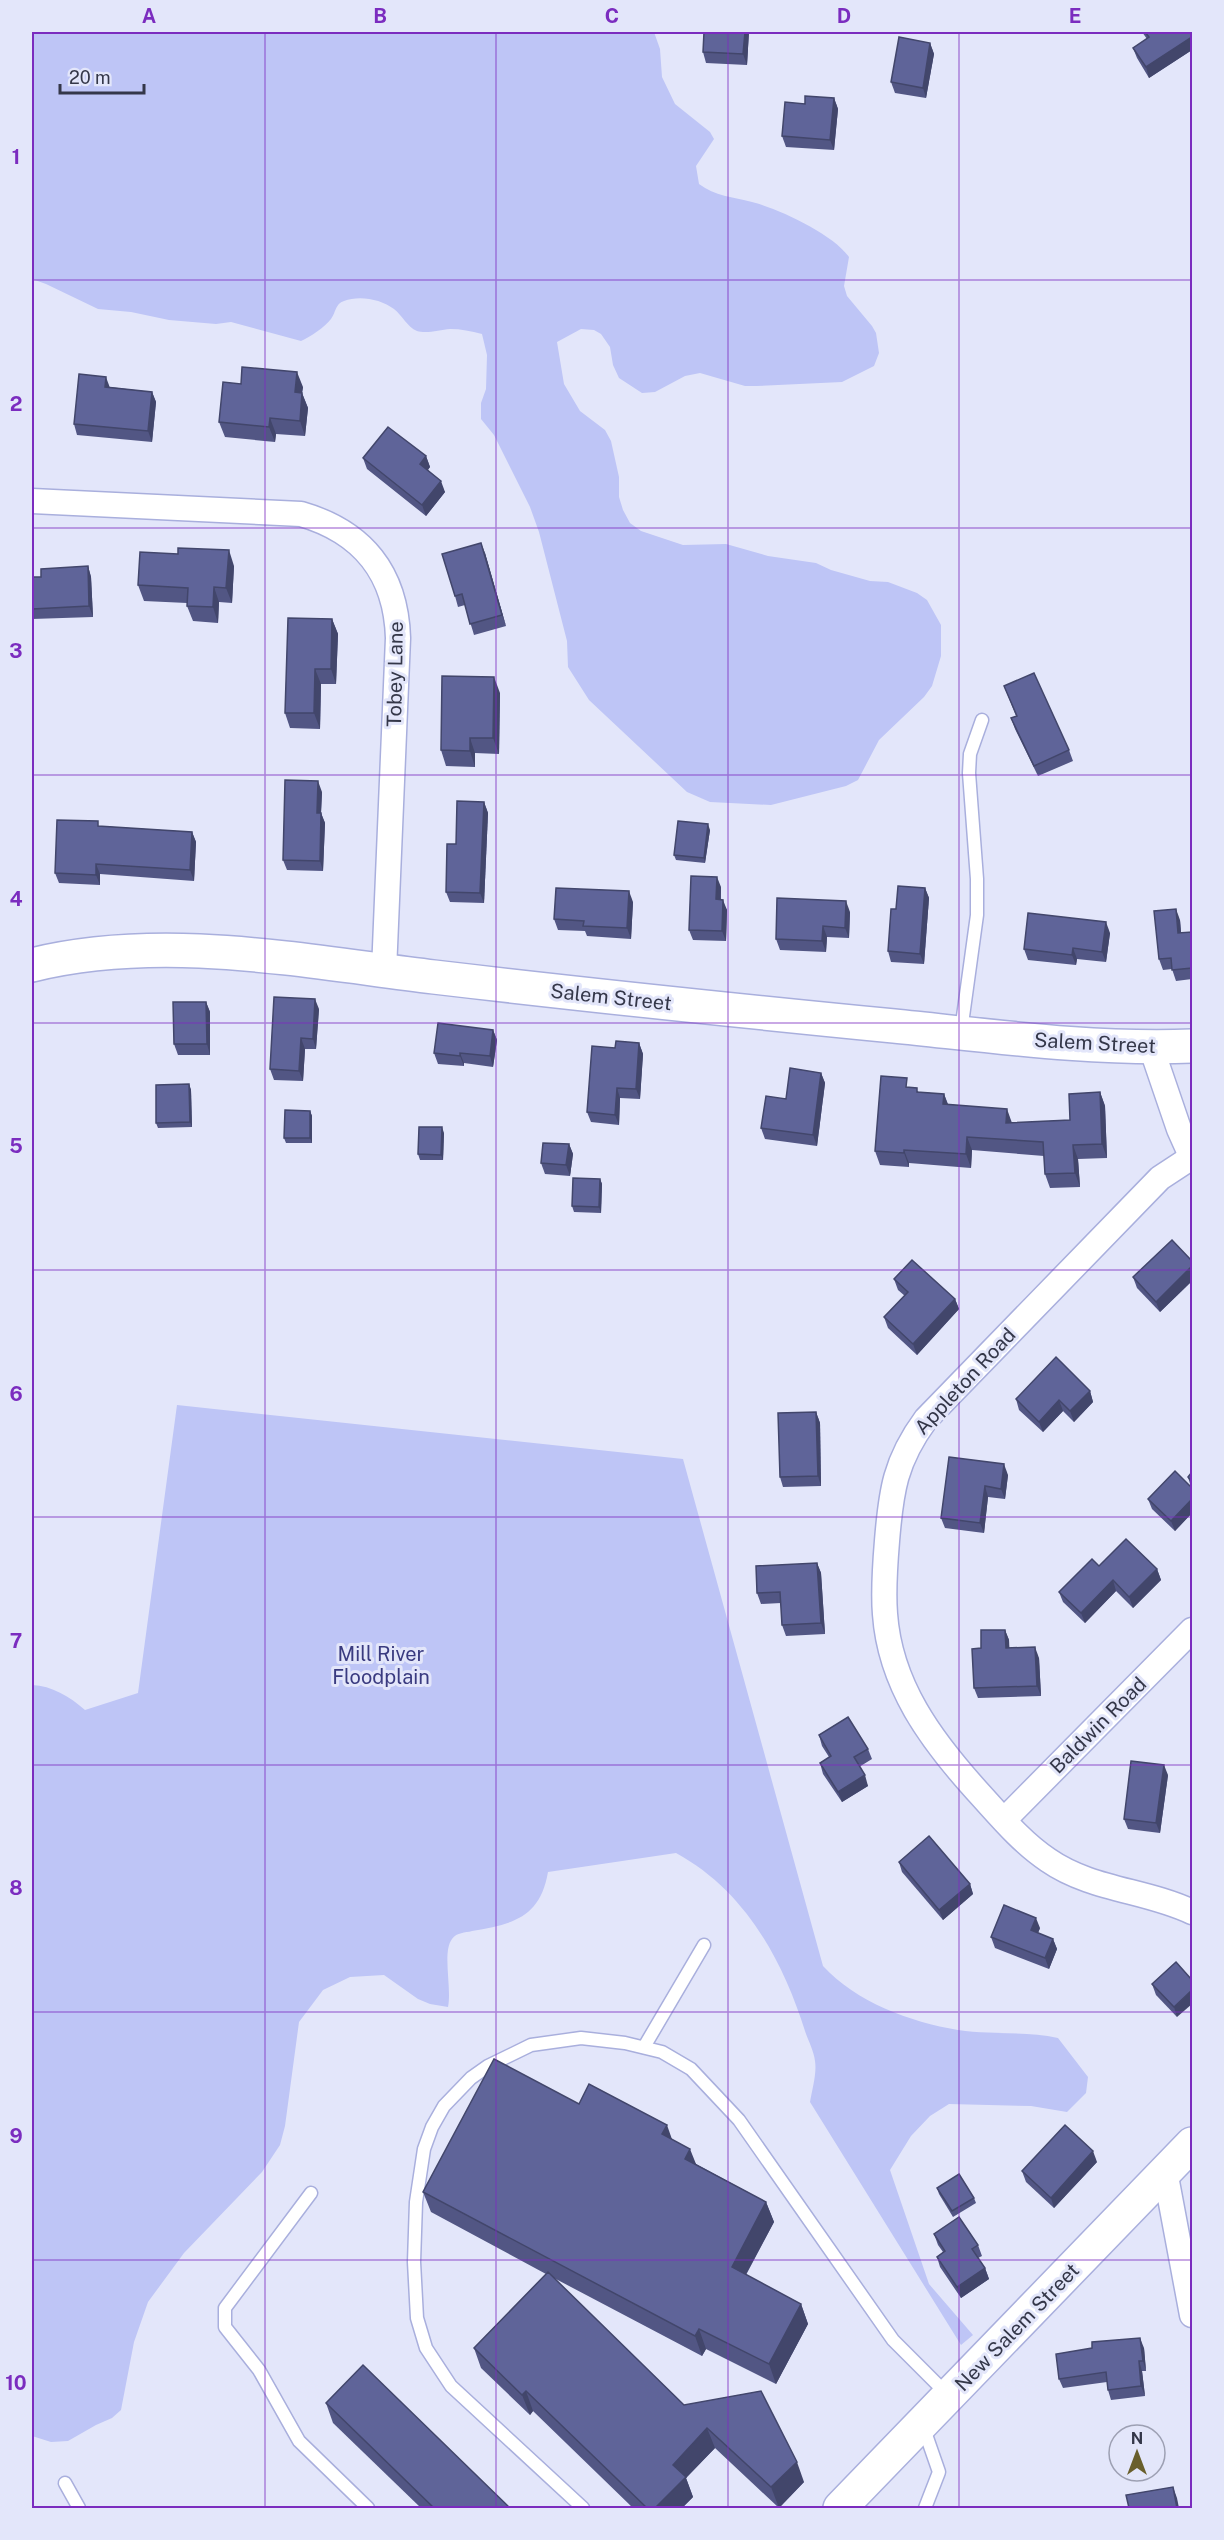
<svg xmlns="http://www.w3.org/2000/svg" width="1224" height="2540" font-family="'Public Sans',sans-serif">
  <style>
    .green { fill: #bec5f6 }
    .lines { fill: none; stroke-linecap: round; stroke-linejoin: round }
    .lane-casing { stroke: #a9afdd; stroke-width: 15 }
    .street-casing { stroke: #a9afdd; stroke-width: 27 }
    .secondary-casing { stroke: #a9afdd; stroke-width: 36 }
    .lane { stroke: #fff; stroke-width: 12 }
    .street { stroke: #fff; stroke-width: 24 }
    .secondary { stroke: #fff; stroke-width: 33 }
    .wall { fill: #525684 }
    .shaded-wall { fill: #42466b }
    .building { fill: #5f6499; stroke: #42466b; stroke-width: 1.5 }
    .grid { fill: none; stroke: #7b2cbf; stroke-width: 1.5; stroke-opacity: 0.55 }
    .labels { text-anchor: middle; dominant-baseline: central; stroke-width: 6; stroke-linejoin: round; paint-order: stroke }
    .street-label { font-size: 20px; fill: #343749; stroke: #e3e6fa }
    .park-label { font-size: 20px; fill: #3a3b80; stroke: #e3e6fa }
    .neatline { fill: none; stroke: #7b2cbf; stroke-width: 2 }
    .grid-label { font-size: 20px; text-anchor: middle; font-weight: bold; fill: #7b2cbf }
  </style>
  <rect width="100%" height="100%" fill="#e3e6fa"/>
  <g class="green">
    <path d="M32,32H654L660,49L662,77L675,104L710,132L714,139L696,166L699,184C715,196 733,197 752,202C779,209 833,234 849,257L844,286L847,296L872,326L876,333L879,353L874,366L842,382L756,386H745L700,373L685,376L655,392L642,393L619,378L613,365L610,347L601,334L594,330L581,329L557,342L564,384L580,411L605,430L611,441L619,477V497L623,510L630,523L641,531L683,545L726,544L768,556L816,563L831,570L870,581L888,582L917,593L927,600L941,625V656L932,686L924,697L879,740L858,780L846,786L771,805L710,802L687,792L589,700L568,667L567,641L539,532L530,507L494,435L481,419V403L486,389L487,355L482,334C471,331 461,329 450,329C440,330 426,334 417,331C407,327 402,315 394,309C381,299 359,295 344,301C335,304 336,312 331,319C325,327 310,337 301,341L231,322L216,324L169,320L131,312L98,309L46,284L32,279Z"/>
    <path d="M177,1405L683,1459L823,1966C856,2002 910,2022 958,2030C991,2035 1026,2031 1058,2038L1088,2077L1086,2093L1067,2112L1031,2106L949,2104L930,2116L911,2136L890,2170L929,2284L973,2335L961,2345L810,2102C812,2090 817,2073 815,2061C814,2051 808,2040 805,2031C782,1958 744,1890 676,1853L548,1872C540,1918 513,1924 472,1931C465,1933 457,1932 452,1939C442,1952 452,1988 448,2007L430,2004L418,1999L384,1975L350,1977L323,1990L299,2022L285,2126L280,2145L262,2172L184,2253L148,2302L134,2342L121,2410L112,2418L96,2425L68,2441L51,2442L32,2436V1685C52,1686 69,1696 85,1710L138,1693Z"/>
  </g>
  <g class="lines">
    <g class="lane-casing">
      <g id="lane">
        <path d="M961,1031L977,915V879L969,773L970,754L982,720"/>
        <path d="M644,2047L704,1945"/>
        <path d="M311,2193L225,2308V2327L259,2370L299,2441L368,2508"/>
        <path d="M923,2426L939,2472L925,2508"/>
        <path d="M65,2483L79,2508"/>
        <path d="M583,2508L451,2386L426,2348L417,2318L414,2262L416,2202L424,2149L432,2127L444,2106L471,2078L488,2066L531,2045L581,2038L625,2043L662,2052L691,2069L739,2120L893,2340L947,2394"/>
      </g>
    </g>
    <g class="street-casing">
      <g id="street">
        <path d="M32,501L301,514C363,532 396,573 398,638L384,971"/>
        <path d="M1151,1047L1179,1129L1192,1158"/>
        <path d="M1192,1157L1160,1178L926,1419C895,1461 891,1491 887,1541C885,1565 883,1590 885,1614C890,1685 931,1740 977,1791C999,1815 1021,1842 1048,1860C1091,1890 1146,1890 1192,1912"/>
        <path d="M1004,1820L1192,1630"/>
        <path d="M1165,2171L1192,2315"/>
      </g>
    </g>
    <g class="secondary-casing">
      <g id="secondary">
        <path d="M32,965C163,933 301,961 434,977C587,995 741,1011 894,1026C993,1036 1093,1050 1192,1046"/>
        <path d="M840,2508L1192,2144"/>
      </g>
    </g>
    <use href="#lane" class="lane"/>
    <use href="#street" class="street"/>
    <use href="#secondary" class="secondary"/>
  </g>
  <g class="wall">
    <path d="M704,32H749L747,65L706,63L703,52Z"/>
    <path d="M1142,32H1192V50L1149,78L1137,58L1133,48L1147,39Z"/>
    <path d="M930,43L934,54L926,98L895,93L891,82Z"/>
    <path d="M834,98L838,109L834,150L786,147L782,136L805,104Z"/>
    <path d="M241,384L303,387L302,393L308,408L305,436L276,434L275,442L225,437L219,422Z"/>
    <path d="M110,387L152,392L156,402L152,442L77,435L74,424Z"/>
    <path d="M426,456L430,467L428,470L445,492L426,516L367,469L363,458Z"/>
    <path d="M485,553L506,626L474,635L465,605L458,607L455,596Z"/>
    <path d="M88,566L91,577L93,617L32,619V577H41Z"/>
    <path d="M234,566L232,603L219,602L218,623L193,621L187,606V603L144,601L138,585Z"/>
    <path d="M332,619L338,634L336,684H321L320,729L290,728L285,713Z"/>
    <path d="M1004,686L1069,750L1073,761L1038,776L1015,729L1011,718L1016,716Z"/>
    <path d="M500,693L499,754L475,753V767L446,766L441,750Z"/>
    <path d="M322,792L321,813L325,823L323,871L287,870L283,860Z"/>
    <path d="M484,802L488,813L484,903L450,902L446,892L456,844Z"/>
    <path d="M100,826L192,832L196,842L194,881L100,874V885L59,883L55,873Z"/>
    <path d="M710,830L705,863L676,860L674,855Z"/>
    <path d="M721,887V900L727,910L726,941L693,940L689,930Z"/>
    <path d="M925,888L929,898L924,964L891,962L888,951L896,909Z"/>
    <path d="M633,902L631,939L587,936L585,931L558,930L554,919Z"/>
    <path d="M850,912L849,938L827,937L826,952L780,950L776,939Z"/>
    <path d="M1180,920L1181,933L1192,932V979L1176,981L1172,969L1163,970L1159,959Z"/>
    <path d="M1110,933L1106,962L1077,959L1076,965L1028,960L1024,949Z"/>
    <path d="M206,1002L210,1012V1055H178L174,1044Z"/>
    <path d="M319,1009L316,1049H305L303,1081L274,1080L270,1069Z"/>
    <path d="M493,1030L497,1040L493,1067L464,1063V1066L438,1064L434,1053Z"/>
    <path d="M639,1043L643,1054L640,1099L620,1098L619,1125L591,1122L587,1112L615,1048Z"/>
    <path d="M821,1073L825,1083L817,1146L765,1139L761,1128L786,1099Z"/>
    <path d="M189,1084L191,1090L192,1127L158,1128L156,1123Z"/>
    <path d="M910,1087L919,1092L944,1094L948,1104L1012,1123L1070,1120L1100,1092L1105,1106L1107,1158L1078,1159L1080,1187L1050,1188L1045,1174L1044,1156L972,1150L971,1168L909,1163V1167L880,1165L875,1151Z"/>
    <path d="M310,1111L312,1116V1143H286L284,1138Z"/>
    <path d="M444,1133L443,1160H420L418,1154Z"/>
    <path d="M569,1144L573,1154L570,1176L545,1174L541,1163Z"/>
    <path d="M600,1179L602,1184L601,1213L574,1212L572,1206Z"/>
    <path d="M1192,1261V1281L1160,1312L1137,1288L1133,1277Z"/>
    <path d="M894,1279L955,1299L959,1309L917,1355L888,1328L884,1317L905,1296L898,1290Z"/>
    <path d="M1090,1391L1093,1402L1074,1422L1063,1411L1043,1432L1019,1410L1016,1399Z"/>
    <path d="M816,1412L820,1423L821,1486L783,1487L780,1477Z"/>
    <path d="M949,1457L1008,1475L1005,1499L988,1497L984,1533L945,1528L941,1518Z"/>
    <path d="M1192,1472V1513L1175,1531L1152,1509L1148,1499L1191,1487L1188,1477Z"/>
    <path d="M817,1563L821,1573L825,1634L786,1636L782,1625L781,1603L761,1604L757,1593Z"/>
    <path d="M1099,1566L1157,1569L1161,1580L1133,1608L1116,1591L1085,1623L1063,1602L1059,1592Z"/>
    <path d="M1005,1630L1009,1640V1648L1039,1658L1041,1696L978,1698L974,1688L981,1648Z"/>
    <path d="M819,1735L868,1749L872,1759L859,1767L868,1786L842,1802L823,1774L820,1763L829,1757L822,1746Z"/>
    <path d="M1168,1775L1160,1833L1128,1829L1124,1819Z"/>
    <path d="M899,1862L970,1884L973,1894L943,1920L902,1872Z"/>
    <path d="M1040,1928L1038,1933L1053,1939L1057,1949L1049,1969L995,1948L991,1937Z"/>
    <path d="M1176,1962L1177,2017L1156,1995L1152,1984Z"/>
    <path d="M579,2104L672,2139L696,2164L766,2202L774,2222L746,2275L801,2304L808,2324L776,2384L706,2349L702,2356L552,2277L684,2405L804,2482L779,2508L715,2448L686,2478L693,2497L682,2508H633L533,2411L530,2415L481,2368L474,2348L546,2274L431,2212L423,2192Z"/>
    <path d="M1097,2162L1054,2208L1026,2182L1022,2171Z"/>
    <path d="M937,2188L974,2198L976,2203L953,2217L939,2194Z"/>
    <path d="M934,2234L978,2245L982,2256L978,2258L985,2268L989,2279L961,2298L940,2267L937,2257L943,2252L938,2245Z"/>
    <path d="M1144,2348L1146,2371H1142L1145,2396L1111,2400L1108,2390L1107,2382L1063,2388L1059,2379Z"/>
    <path d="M326,2403L510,2508H421L333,2423Z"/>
  </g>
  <g class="shaded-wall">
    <path d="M745,32H749L747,65L743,54Z"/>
    <path d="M1192,37V50L1149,78L1146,67Z"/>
    <path d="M930,43L934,54L926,98L923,88Z"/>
    <path d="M834,98L838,109L834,150L830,140Z"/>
    <path d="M297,372L303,387L302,393L308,408L305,436L300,421L295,392Z"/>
    <path d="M106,377L110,388L105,387Z"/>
    <path d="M32,388L34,406L32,398Z"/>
    <path d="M152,392L156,402L152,442L148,431Z"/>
    <path d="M270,418L276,434L275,442L269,427Z"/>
    <path d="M426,456L430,467L424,474L420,464Z"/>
    <path d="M441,481L445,492L426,516L422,505Z"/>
    <path d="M481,543L485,553L506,626L502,615Z"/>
    <path d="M229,550L234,566L232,603L226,588Z"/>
    <path d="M88,566L91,577L93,617L89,606Z"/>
    <path d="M214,587L219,602L218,623L213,607Z"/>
    <path d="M332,619L338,634L336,684L331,669Z"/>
    <path d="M315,669L321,684L320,729L314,713Z"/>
    <path d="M494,677L500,693L499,754L493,738Z"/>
    <path d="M470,738L475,753V767L470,751Z"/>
    <path d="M318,781L322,792L321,813L325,823L323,871L320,861L317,813Z"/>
    <path d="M484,802L488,813L484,903L480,893Z"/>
    <path d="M708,824L710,830L705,863L704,858Z"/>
    <path d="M192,832L196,842L194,881L190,870Z"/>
    <path d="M96,864L100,874V885L96,875Z"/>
    <path d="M717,877L721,887L720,910L716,899Z"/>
    <path d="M925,888L929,898L924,964L920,954Z"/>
    <path d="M629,891L633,902L631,939L627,928Z"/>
    <path d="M723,900L727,910L726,941L722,931Z"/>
    <path d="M846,901L850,912L849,938L845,928Z"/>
    <path d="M1176,909L1180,920L1182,944L1178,933Z"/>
    <path d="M1106,922L1110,933L1106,962L1102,952Z"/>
    <path d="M823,926L827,937L826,952L822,941Z"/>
    <path d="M1073,948L1077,959L1076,965L1072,955Z"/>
    <path d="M315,999L319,1009L316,1049L313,1039Z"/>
    <path d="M206,1002L210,1012V1055L207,1044Z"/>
    <path d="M493,1030L497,1040L493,1067L490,1056Z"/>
    <path d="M301,1038L305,1049L303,1081L299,1071Z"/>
    <path d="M639,1043L643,1054L640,1099L636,1089Z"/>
    <path d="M460,1053L464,1063V1066L460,1056Z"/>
    <path d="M821,1073L825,1083L817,1146L813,1135Z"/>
    <path d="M189,1084L191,1090L192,1127L190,1122Z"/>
    <path d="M617,1088L620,1098L619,1125L615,1115Z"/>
    <path d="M1100,1092L1105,1106L1107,1158L1102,1144Z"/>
    <path d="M944,1094L949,1108L943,1104Z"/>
    <path d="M1007,1109L1012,1123H1006Z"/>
    <path d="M310,1111L312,1116V1143L310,1138Z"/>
    <path d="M442,1127L444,1133L443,1160L441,1155Z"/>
    <path d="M967,1137L972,1150L971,1168L966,1154Z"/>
    <path d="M569,1144L573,1154L570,1176L566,1165Z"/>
    <path d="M1073,1145L1078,1159L1080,1187L1075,1173Z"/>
    <path d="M904,1150L909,1163V1167L904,1153Z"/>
    <path d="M600,1179L602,1184L601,1213L599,1207Z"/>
    <path d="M1192,1266V1281L1160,1312L1156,1302Z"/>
    <path d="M955,1299L959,1309L917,1355L913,1344Z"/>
    <path d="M1090,1391L1093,1402L1074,1422L1070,1411Z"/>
    <path d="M1059,1400L1063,1411L1043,1432L1039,1422Z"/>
    <path d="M816,1412L820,1423L821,1486L818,1476Z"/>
    <path d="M1004,1464L1008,1475L1005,1499L1001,1489Z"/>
    <path d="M985,1486L988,1497L984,1533L980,1523Z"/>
    <path d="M1192,1499V1513L1175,1531L1171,1521Z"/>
    <path d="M817,1563L821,1573L825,1634L821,1623Z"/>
    <path d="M1157,1569L1161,1580L1133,1608L1129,1597Z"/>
    <path d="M1113,1580L1116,1591L1085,1623L1081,1613Z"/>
    <path d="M1005,1630L1009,1640L1010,1659L1006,1648Z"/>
    <path d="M1035,1647L1039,1658L1041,1696L1037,1686Z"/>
    <path d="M1164,1765L1168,1775L1160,1833L1156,1823Z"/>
    <path d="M865,1775L868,1786L842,1802L838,1792Z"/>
    <path d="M970,1884L973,1894L943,1920L939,1910Z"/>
    <path d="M1036,1918L1040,1928L1035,1940L1031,1930Z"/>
    <path d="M1053,1939L1057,1949L1049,1969L1045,1958Z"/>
    <path d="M1192,1990V2004L1177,2017L1174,2007Z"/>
    <path d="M667,2125L674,2145L662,2134Z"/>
    <path d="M690,2149L698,2169L685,2159Z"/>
    <path d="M1093,2151L1097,2162L1054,2208L1051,2198Z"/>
    <path d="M766,2202L774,2222L739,2287L732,2267Z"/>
    <path d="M985,2268L989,2279L961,2298L957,2287Z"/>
    <path d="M801,2304L808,2324L776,2384L769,2364Z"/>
    <path d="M699,2329L706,2349L702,2356L695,2336Z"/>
    <path d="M1140,2338L1144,2348L1146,2371L1143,2361Z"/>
    <path d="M1139,2361L1142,2371L1145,2396L1141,2386Z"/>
    <path d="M526,2391L533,2411L530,2415L522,2395Z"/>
    <path d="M707,2428L715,2448L686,2478L693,2497L682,2508H655L673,2465Z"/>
    <path d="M797,2462L804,2482L779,2508L771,2487Z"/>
    <path d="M1173,2487L1177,2498L1179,2508H1177Z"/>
  </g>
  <g class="building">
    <path d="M704,32H745L743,54L703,52Z"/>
    <path d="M1145,32H1192V37L1146,67L1133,48L1149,37Z"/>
    <path d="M899,37L930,43L923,88L891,82Z"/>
    <path d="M805,96L834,98L830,140L782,136L785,102L805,104Z"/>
    <path d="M242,367L297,372L295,392L302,393L300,421L270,418L269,427L219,422L223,382L241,384Z"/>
    <path d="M79,374L106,377L105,387L152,392L148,431L74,424Z"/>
    <path d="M388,427L426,456L420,464L441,481L422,505L363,458Z"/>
    <path d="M481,543L502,615L470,624L462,594L455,596L442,554Z"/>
    <path d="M178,548L229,550L226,588L214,587L213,607L187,606L188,588L138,585L140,552L178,554Z"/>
    <path d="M88,566L89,606L32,609V577H41V569Z"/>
    <path d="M288,618L332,619L331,669H315L314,713H285Z"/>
    <path d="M1034,673L1069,750L1034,766L1011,718L1017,716L1004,686Z"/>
    <path d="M442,676L494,677L493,738H470V751L441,750Z"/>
    <path d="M285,780L318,781L317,813H321L320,861L283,860Z"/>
    <path d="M457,801L484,802L480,893L446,892L447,844H456Z"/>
    <path d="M57,820L98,821V826L192,832L190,870L96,864V875L55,873Z"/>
    <path d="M678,821L708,824L704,858L674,855Z"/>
    <path d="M691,876L717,877L716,899L723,900L722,931L689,930Z"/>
    <path d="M898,886L925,888L920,954L888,951L891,909H896Z"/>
    <path d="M556,888L629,891L627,928L583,926L584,921L554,919Z"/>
    <path d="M777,898L846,901L845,928L823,926L822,941L776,939Z"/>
    <path d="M1176,909L1178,933L1192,932V968L1172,970L1171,958L1159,959L1154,911Z"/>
    <path d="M1028,913L1106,922L1102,952L1073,948L1072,955L1024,949Z"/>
    <path d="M274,997L315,999L313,1039L301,1038L299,1071L270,1069Z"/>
    <path d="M173,1002H206L207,1044H174Z"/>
    <path d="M438,1023L493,1030L490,1056L460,1053V1056L434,1053Z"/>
    <path d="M616,1041L639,1043L636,1089L617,1088L615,1115L587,1112L592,1046L615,1048Z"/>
    <path d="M790,1068L821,1073L813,1135L761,1128L766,1096L786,1099Z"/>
    <path d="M881,1076L907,1078L906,1087L917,1088V1092L944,1094L943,1104L1007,1109L1006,1123L1070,1120L1069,1094L1100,1092L1102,1144L1073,1145L1075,1173L1045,1174L1043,1142L967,1137L966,1154L904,1150V1153L875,1151Z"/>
    <path d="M189,1084L190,1122L156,1123V1085Z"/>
    <path d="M285,1110L310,1111V1138H284Z"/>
    <path d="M419,1127H442L441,1155L418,1154Z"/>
    <path d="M543,1143L569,1144L566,1165L541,1163Z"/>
    <path d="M573,1178L600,1179L599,1207L572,1206Z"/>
    <path d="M1172,1240L1192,1261V1266L1156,1302L1133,1277Z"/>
    <path d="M912,1260L955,1299L913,1344L884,1317L908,1292L894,1279Z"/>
    <path d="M1056,1357L1090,1391L1070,1411L1059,1400L1039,1422L1016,1399Z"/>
    <path d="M816,1412L818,1476L780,1477L778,1413Z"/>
    <path d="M949,1457L1004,1464L1001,1489L985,1486L980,1523L941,1518Z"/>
    <path d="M1175,1471L1192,1488V1499L1171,1521L1148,1499Z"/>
    <path d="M1192,1472V1482L1188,1477Z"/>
    <path d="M1126,1539L1157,1569L1129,1597L1113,1580L1081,1613L1059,1592L1092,1559L1099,1566Z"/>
    <path d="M817,1563L821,1623L782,1625L780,1592L757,1593L756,1566Z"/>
    <path d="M981,1630H1005L1006,1648L1035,1647L1037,1686L974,1688L972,1649L981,1648Z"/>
    <path d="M848,1717L868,1749L854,1757L865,1775L838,1792L820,1763L831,1756L819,1735Z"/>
    <path d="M1131,1761L1164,1765L1156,1823L1124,1819Z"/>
    <path d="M929,1836L970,1884L939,1910L899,1862Z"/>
    <path d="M1004,1905L1036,1918L1031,1930L1053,1939L1045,1958L991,1937Z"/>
    <path d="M1176,1962L1192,1980V1990L1174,2007L1152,1984Z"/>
    <path d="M494,2059L579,2104L589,2084L667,2125L662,2134L690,2149L685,2159L766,2202L732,2267L801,2304L769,2364L699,2329L695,2336L423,2192Z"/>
    <path d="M1065,2125L1093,2151L1051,2198L1022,2171Z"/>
    <path d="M959,2174L974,2198L952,2211L937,2188Z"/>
    <path d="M959,2217L978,2245L972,2249L985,2268L957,2287L937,2257L945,2251L934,2234Z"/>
    <path d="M548,2272L684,2405L761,2391L797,2462L771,2487L707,2428L673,2465L686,2477L655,2508H647L526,2391L522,2395L474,2348Z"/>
    <path d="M1140,2338L1143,2361H1139L1141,2386L1108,2390L1106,2372L1059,2379L1056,2354L1092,2348V2342Z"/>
    <path d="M363,2365L510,2508H434L326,2403Z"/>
    <path d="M1173,2487L1177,2508H1129L1126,2495Z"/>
  </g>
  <path class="grid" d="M265,32V2508M496,32V2508M728,32V2508M959,32V2508M32,280H1192M32,528H1192M32,775H1192M32,1023H1192M32,1270H1192M32,1517H1192M32,1765H1192M32,2012H1192M32,2260H1192"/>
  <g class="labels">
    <g class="street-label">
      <text transform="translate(395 674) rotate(-89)">Tobey Lane</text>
      <text transform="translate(611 997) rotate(6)">Salem Street</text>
      <text transform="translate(1095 1043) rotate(3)">Salem Street</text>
      <text transform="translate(965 1381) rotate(-47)">Appleton Road</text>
      <text transform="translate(1098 1725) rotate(-45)">Baldwin Road</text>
      <text transform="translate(1017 2327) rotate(-46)">New Salem Street</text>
    </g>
    <g class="park-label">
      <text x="381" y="1654">Mill River<tspan x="381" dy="23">Floodplain</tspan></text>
    </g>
  </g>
  <rect width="1224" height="2540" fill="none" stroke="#e3e6fa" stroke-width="66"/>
  <g transform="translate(1137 2453)"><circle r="28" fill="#e3e6fa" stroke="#9da0b3" stroke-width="1.5"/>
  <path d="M0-4.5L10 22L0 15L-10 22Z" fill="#695f2c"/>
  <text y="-9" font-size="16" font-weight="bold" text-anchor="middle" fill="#343749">N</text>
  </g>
  <path d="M60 84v9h84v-9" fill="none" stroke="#343749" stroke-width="3"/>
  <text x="69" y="84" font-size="18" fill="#343749" stroke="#e3e6fa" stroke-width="4.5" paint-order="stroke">20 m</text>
  <rect x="33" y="33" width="1158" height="2474" class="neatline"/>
  <g class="grid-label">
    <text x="149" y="23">A</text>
    <text x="380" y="23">B</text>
    <text x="612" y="23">C</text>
    <text x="844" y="23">D</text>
    <text x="1075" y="23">E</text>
    <text x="16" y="164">1</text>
    <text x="16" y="411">2</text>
    <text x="16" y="658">3</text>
    <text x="16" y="906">4</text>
    <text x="16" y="1153">5</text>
    <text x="16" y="1401">6</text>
    <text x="16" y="1648">7</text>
    <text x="16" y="1895">8</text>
    <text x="16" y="2143">9</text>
    <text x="16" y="2390">10</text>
  </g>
</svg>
